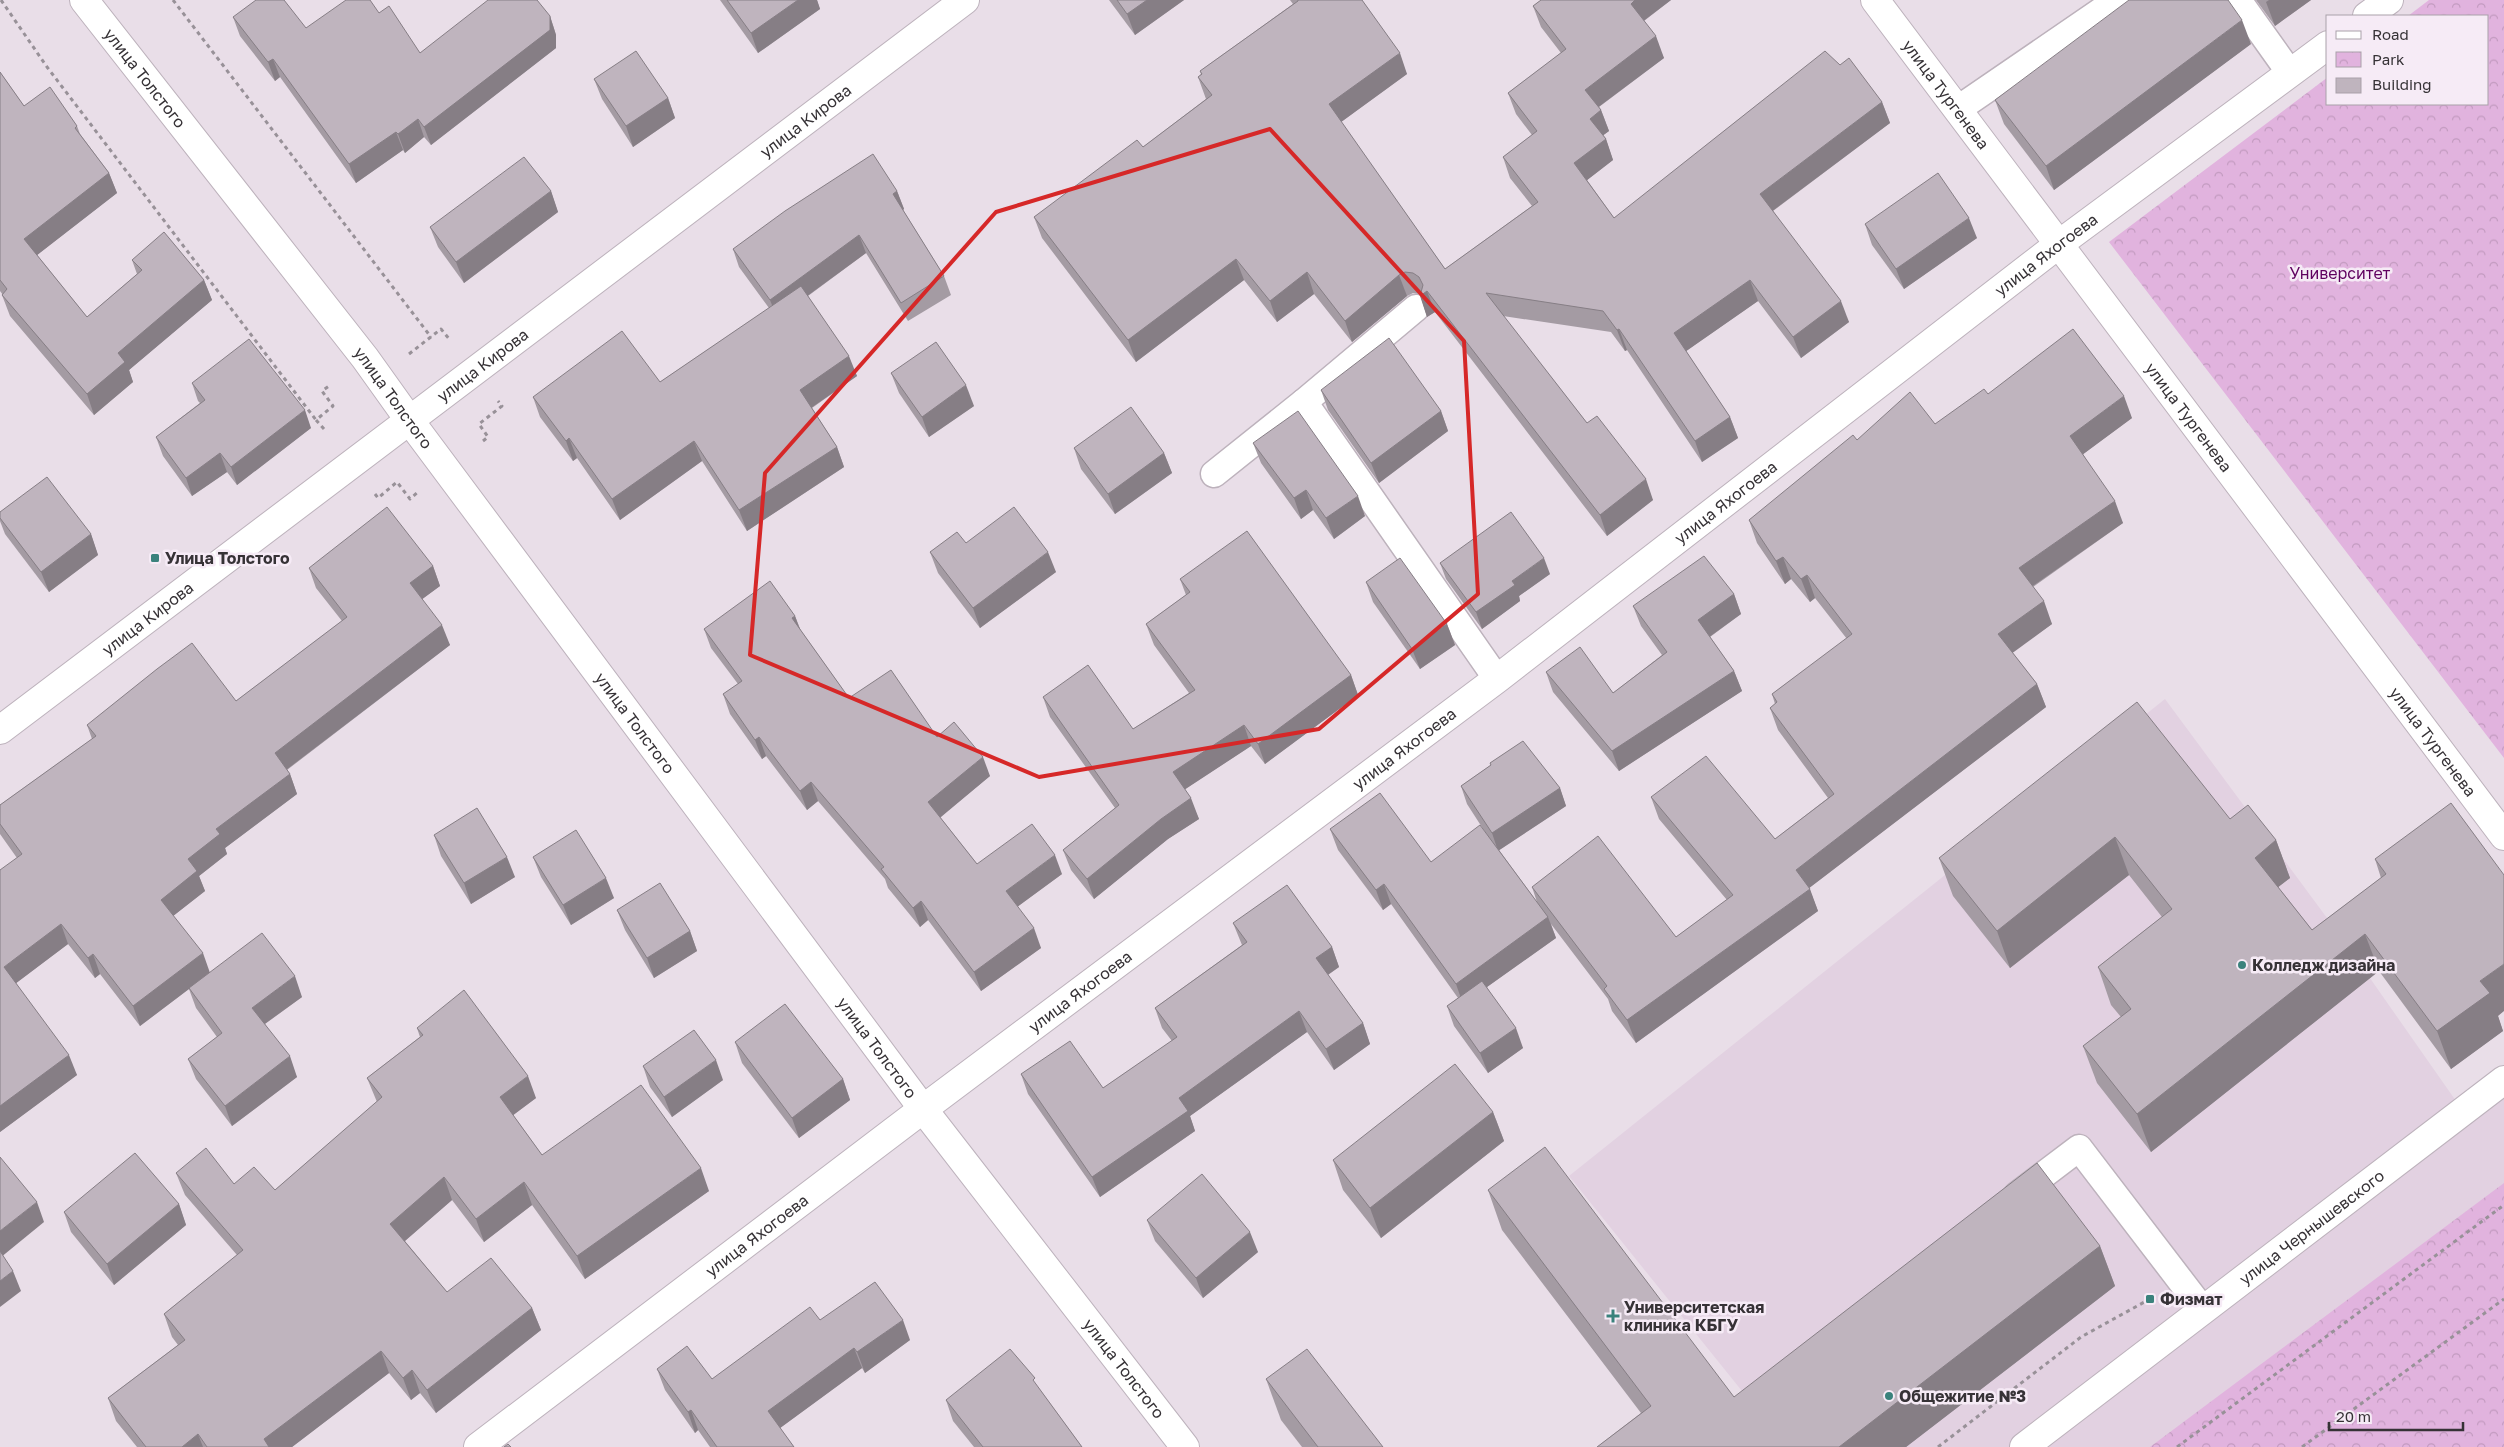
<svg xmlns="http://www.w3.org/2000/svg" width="2504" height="1447" font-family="'Golos Text',sans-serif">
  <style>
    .built { fill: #e2d1e1 }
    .park { fill: url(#park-crowns) }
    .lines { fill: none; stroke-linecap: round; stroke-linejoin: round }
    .service-casing { stroke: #bdb2bc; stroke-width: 29 }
    .minor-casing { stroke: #bdb2bc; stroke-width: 30 }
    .tertiary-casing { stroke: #bdb2bc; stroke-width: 30 }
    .secondary-casing { stroke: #bdb2bc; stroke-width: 30 }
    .path { stroke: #989198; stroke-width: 3; stroke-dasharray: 4 4; stroke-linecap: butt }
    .service { stroke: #fff; stroke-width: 26 }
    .minor { stroke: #fff; stroke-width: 28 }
    .tertiary { stroke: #fff; stroke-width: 28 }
    .secondary { stroke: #fff; stroke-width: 28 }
    .wall { fill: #a49ba3 }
    .shaded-wall { fill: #867e85 }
    .building { fill: #bfb4be; stroke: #867e85 }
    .marked { fill: none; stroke: #d62828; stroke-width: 4; stroke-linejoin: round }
    .poi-dot { fill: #3a827c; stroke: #f6ebf6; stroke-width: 2 }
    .labels { text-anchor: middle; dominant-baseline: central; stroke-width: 5; stroke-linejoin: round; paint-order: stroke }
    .street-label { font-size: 16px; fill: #363236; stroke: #f6ebf6 }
    .park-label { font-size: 16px; fill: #5f015f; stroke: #f6ebf6 }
    .poi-label { font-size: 16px; font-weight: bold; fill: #363236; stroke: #f6ebf6; text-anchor: start }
  </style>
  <defs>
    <pattern id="park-crowns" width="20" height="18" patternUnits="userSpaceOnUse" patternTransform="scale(1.25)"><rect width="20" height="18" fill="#e1b3de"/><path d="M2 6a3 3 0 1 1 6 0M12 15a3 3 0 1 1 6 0" fill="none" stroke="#c29abf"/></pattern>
  </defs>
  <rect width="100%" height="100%" fill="#e9dee8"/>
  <path class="built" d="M2165,699L2344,941L2463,1111L2504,1080V1447H1787L1569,1176Z"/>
  <g class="park">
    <path d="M2429,0H2504V758L2109,242L2328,77V104H2488V16H2408Z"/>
    <path d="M2504,1183V1447H2150Z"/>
  </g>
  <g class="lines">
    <g class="service-casing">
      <g id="service">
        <path d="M2238,0L2290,73"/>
        <path d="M1958,109L2117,0"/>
        <path d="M1304,402L1416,308"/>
        <path d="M1214,474L1304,402L1497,679"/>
        <path d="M2017,1195L2079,1148L2203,1310"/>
      </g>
    </g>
    <g class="minor-casing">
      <g id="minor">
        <path id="s1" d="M1875,0L2504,836"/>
        <path d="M2367,16L2389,0"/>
        <path id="s2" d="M478,1447L923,1109L1497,679L2059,244L2328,45"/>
      </g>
    </g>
    <g class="tertiary-casing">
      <g id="tertiary">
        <path id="s3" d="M84,0L365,358L410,421L923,1109L1185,1447"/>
        <path id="s4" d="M2024,1447L2504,1080"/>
      </g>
    </g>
    <g class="secondary-casing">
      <g id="secondary">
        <path id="s5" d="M0,730L965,0"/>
      </g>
    </g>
    <g class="path">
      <path d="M1,0L47,67L316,420"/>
      <path d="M173,0L431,337"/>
      <path d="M409,354L441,329L450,340"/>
      <path d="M324,429L316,420L333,406L322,391L329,386"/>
      <path d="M483,441L488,437L479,424L502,406L498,401"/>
      <path d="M375,494L378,498L397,482L410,499L418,492"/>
      <path d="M1938,1447L2081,1337L2148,1300"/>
      <path d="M2177,1447L2504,1205"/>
      <path d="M2302,1447L2504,1299"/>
    </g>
    <use href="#service" class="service"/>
    <use href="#minor" class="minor"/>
    <use href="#tertiary" class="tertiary"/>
    <use href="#secondary" class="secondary"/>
  </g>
  <g class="wall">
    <path d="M720,0H817L820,9L758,53Z"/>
    <path d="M1109,0H1184L1135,35Z"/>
    <path d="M1290,0H1362L1407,74L1341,122L1445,269L1532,206L1510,178L1503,157L1532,135L1516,114L1508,93L1561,53L1541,27L1533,6L1541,0H1671L1644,21L1664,58L1599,107L1601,110L1609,131L1603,135L1606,139L1613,160L1587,180L1614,218L1840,65L1882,102L1890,123L1773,211L1849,322L1801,358L1758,301L1686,351L1730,417L1738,438L1702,462L1627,350L1625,351L1611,332L1503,316L1587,423L1653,500L1607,536L1435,312L1427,317L1420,294L1413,293L1407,296L1352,342L1314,294L1277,322L1244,280L1136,362L1042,238L1034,217L1143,147L1206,99L1198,77L1201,74L1200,71L1293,4Z"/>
    <path d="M2256,0H2311L2275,26Z"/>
    <path d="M379,13L420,53L550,16L556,35V48L431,145L424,137L405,153L403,150L356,183L280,77L275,81L240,36L233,17L306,28Z"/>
    <path d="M2251,44L2054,190L2004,124L1995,100Z"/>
    <path d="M0,72L24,106L77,126L80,134L109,173L117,193L37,255L87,317L137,274L132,260L204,280L212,300L129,370L133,382L94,415L10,316L2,295H3L0,291Z"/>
    <path d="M594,79L668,98L675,118L633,147L602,99Z"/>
    <path d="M551,191L558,212L464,283L438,247L430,227Z"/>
    <path d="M897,191L904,209L903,210L944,276L951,295L908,321L866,253L808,296L857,376L812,408L837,447L844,467L747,531L702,461L620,520L577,458L573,461L540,417L533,397L660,382L769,308L739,267L733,249Z"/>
    <path d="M1865,224L1977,238L1904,289L1872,245Z"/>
    <path d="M891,373L974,406L929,437L899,393Z"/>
    <path d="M192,383L311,428L237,485L227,472L192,496L163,456L156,437L200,403L198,401Z"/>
    <path d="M1321,390L1441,411L1448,431L1379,483L1328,410Z"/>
    <path d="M1988,394L2132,418L2083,454L2123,523L2033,587L2052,624L2012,652L2037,684L2046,707L1809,888L1818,911L1636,1043L1612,1011L1608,999L1551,924L1556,938L1487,987L1523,1048L1488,1073L1454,1026L1447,1006L1458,998L1391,904L1383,910L1338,850L1330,829L1431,862L1487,835L1467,804L1461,786L1491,765L1490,763L1560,788L1566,806L1499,850L1537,902L1532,887L1676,937L1727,900L1659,819L1651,797L1775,839L1828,798L1778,730L1770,708L1775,704L1772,694L1847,639L1815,598L1810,602L1791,579L1785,584L1757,543L1749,520L1857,440L1935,424Z"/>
    <path d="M1253,443L1365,516L1334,539L1313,510L1301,519L1261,463Z"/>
    <path d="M1074,448L1164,453L1172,473L1115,514L1081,469Z"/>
    <path d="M0,512L91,534L98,555L49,592L5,534L0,521Z"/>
    <path d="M966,543L1056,572L980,628L938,573L930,552Z"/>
    <path d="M1440,563L1550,574L1519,596L1520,601L1482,629L1446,579Z"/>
    <path d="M433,566L440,586L422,599L450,645L287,770L290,774L297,794L225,848L227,854L199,876L205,891L173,916L209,972L302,997L265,1024L297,1077L232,1126L196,1079L188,1059L217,1037L196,1008L189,989L140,1026L100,974L95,978L68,944L16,983L77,1075L0,1132L17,858L0,834V805L92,739L87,725L236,701L342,621L316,588L309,568Z"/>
    <path d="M1180,579L1351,675L1358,695L1265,764L1251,746L1185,789L1199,819L1168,839L1094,899L1071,870L1063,850L1115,808L1050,717L1043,697L1133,729L1189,693L1154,645L1146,624L1186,595Z"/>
    <path d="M1366,582L1447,624L1455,645L1420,669L1373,602Z"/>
    <path d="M1734,594L1741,614L1710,637L1734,671L1742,691L1619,771L1553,692L1546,672L1613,693L1662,655L1641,626L1633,606Z"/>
    <path d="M795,616L801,631L849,698L937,737L990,776L940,817L977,864L1062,874L1017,907L1041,948L981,991L928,920L920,927L888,888L885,879L818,801L807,810L766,756L762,759L730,714L723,694L738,684L711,648L704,629Z"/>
    <path d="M2230,819L2276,840L2290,878L2278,887L2312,930L2381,878L2375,859L2498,1016L2503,1031L2451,1069L2379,971L2151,1152L2097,1083L2083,1046L2121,1017L2111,1005L2098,967L2162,917L2129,875L2010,968L1953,896L1939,858Z"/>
    <path d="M434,835L515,877L471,904L441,856Z"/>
    <path d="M533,857L614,898L571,925L541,877Z"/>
    <path d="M617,910L690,931L697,951L654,978L625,930Z"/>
    <path d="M1233,923L1332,947L1339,967L1328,975L1363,1023L1370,1044L1334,1070L1307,1032L1190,1116L1195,1131L1100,1197L1028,1094L1021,1074L1103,1088L1172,1041L1162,1028L1155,1008L1242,945Z"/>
    <path d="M417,1028L536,1098L513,1115L542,1155L709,1191L585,1279L532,1205L484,1242L452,1200L405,1241L447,1292L532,1308L541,1330L436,1413L420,1393L411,1400L389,1373L292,1447H137L116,1421L108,1398L178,1345L172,1337L164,1314L237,1255L185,1195L176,1173L234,1184L275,1190L377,1102L367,1078L420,1037Z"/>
    <path d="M735,1042L843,1079L850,1100L799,1138L742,1063Z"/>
    <path d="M643,1066L723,1080L672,1117L650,1087Z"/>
    <path d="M1493,1112L1504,1141L1381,1238L1343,1190L1333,1160Z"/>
    <path d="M1488,1190L1734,1397L2100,1246L2115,1286L1906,1447H1597L1641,1413L1502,1230Z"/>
    <path d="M179,1204L186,1225L114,1285L71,1232L64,1212Z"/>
    <path d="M1147,1220L1258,1252L1203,1298L1155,1241Z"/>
    <path d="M820,1320L910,1340L865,1373L862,1368L780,1428L794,1447H710L698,1430L695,1433L665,1390L657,1369L712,1379Z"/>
    <path d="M1266,1379L1383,1447H1302L1281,1420Z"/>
    <path d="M1038,1387L1082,1447H974L953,1421L946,1400Z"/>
  </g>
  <g class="shaded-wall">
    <path d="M798,0H817L820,9L758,53L751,33Z"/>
    <path d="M1147,0H1184L1135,35L1127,14Z"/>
    <path d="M1635,0H1671L1638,25L1631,4Z"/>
    <path d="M2269,0H2311L2275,26L2266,2Z"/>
    <path d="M550,16L556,35V48L431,145L424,127Z"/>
    <path d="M2242,20L2251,44L2054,190L2046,166Z"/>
    <path d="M1656,36L1664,58L1593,111L1585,90Z"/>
    <path d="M1400,53L1407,74L1337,125L1329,104Z"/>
    <path d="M273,59L280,77L275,81L268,62Z"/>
    <path d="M668,98L675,118L633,147L626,126Z"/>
    <path d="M1882,102L1890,123L1767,215L1760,194Z"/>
    <path d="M1601,110L1609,131L1597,140L1590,119Z"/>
    <path d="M418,119L424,137L405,153L398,134Z"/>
    <path d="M396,132L403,150L356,183L349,164Z"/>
    <path d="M1606,139L1613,160L1582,184L1574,163Z"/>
    <path d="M109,173L117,193L32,259L24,239Z"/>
    <path d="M551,191L558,212L464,283L456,262Z"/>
    <path d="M897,191L904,209L900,212L893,194Z"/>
    <path d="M1969,218L1977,238L1904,289L1896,269Z"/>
    <path d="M859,235L866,253L777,318L770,300Z"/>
    <path d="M1236,259L1244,280L1136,362L1128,340Z"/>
    <path d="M1307,272L1314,294L1277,322L1270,301Z"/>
    <path d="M1399,275L1407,296L1352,342L1345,321Z"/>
    <path d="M204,280L212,300L129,370L133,382L94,415L87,394L118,353Z"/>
    <path d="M1750,280L1758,301L1682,354L1674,333Z"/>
    <path d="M1427,291L1435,312L1427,317L1420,296Z"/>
    <path d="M1841,301L1849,322L1801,358L1793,337Z"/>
    <path d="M1619,329L1627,350L1625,351L1617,330Z"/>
    <path d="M849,356L857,376L808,410L800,390Z"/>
    <path d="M966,385L974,406L929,437L922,417Z"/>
    <path d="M2124,396L2132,418L2078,458L2070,436Z"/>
    <path d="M305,410L311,428L237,485L231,467Z"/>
    <path d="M1441,411L1448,431L1379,483L1371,463Z"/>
    <path d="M1730,417L1738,438L1702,462L1695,441Z"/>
    <path d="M569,438L577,458L573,461L566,441Z"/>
    <path d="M694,441L702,461L620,520L612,499Z"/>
    <path d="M837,447L844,467L747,531L739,510Z"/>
    <path d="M220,453L227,472L192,496L186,478Z"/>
    <path d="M1164,453L1172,473L1115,514L1108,494Z"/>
    <path d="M1646,479L1653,500L1607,536L1600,515Z"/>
    <path d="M1306,490L1313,510L1301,519L1294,498Z"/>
    <path d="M1358,496L1365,516L1334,539L1326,518Z"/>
    <path d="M2115,501L2123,523L2027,590L2019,568Z"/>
    <path d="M91,534L98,555L49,592L41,572Z"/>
    <path d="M1048,552L1056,572L980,628L973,608Z"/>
    <path d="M1783,557L1791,579L1785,584L1776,561Z"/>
    <path d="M1544,558L1550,574L1519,596L1520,601L1482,629L1476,612L1512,581Z"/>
    <path d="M433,566L440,586L417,603L410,583Z"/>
    <path d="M1807,575L1815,598L1810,602L1801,579Z"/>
    <path d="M1734,594L1741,614L1705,640L1698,620Z"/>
    <path d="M2044,601L2052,624L2007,657L1998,634Z"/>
    <path d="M795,616L802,635L792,618Z"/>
    <path d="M1447,624L1455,645L1420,669L1412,649Z"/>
    <path d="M442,625L450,645L282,773L275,753Z"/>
    <path d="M1734,671L1742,691L1619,771L1612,751Z"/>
    <path d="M1351,675L1358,695L1265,764L1258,744Z"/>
    <path d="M2037,684L2046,707L1804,892L1796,870Z"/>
    <path d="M1244,725L1251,746L1181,792L1173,772Z"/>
    <path d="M759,737L766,756L762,759L755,740Z"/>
    <path d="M983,757L990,776L935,822L928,802Z"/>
    <path d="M290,774L297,794L225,848L227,854L199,876L205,891L168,920L161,900L188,859L216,829Z"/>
    <path d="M811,782L818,801L807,810L800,791Z"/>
    <path d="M1560,788L1566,806L1498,851L1492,833Z"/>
    <path d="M1191,798L1199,819L1168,839L1094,899L1087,879L1161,819Z"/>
    <path d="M2115,837L2129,875L2010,968L1997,931Z"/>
    <path d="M2276,840L2290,878L2268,895L2255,858Z"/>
    <path d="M1055,855L1062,874L1013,910L1006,891Z"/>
    <path d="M507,857L515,877L471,904L464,883Z"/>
    <path d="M606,878L614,898L571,925L563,905Z"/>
    <path d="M1384,884L1391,904L1383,910L1376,890Z"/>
    <path d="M1810,889L1818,911L1636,1043L1627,1020Z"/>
    <path d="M921,901L928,920L920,927L913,908Z"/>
    <path d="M1548,917L1556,938L1463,1004L1456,984Z"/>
    <path d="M61,924L68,944L11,987L4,967Z"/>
    <path d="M1034,928L1041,948L981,991L974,972Z"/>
    <path d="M690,931L697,951L654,978L647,958Z"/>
    <path d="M2365,934L2379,971L2151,1152L2137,1114Z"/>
    <path d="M1332,947L1339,967L1323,978L1316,958Z"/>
    <path d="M203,953L210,973L140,1026L133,1006Z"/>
    <path d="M93,954L100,974L95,978L88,958Z"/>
    <path d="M2504,964V1011L2498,1016L2503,1031L2451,1069L2437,1031L2480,981Z"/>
    <path d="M295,976L302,997L259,1028L252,1008Z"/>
    <path d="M1299,1011L1307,1032L1190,1116L1195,1131L1100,1197L1092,1177L1179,1098Z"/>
    <path d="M1363,1023L1370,1044L1334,1070L1326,1049Z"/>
    <path d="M1516,1028L1523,1048L1488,1073L1480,1053Z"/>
    <path d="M69,1055L77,1075L0,1132V1106Z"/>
    <path d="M290,1056L297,1077L232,1126L225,1106Z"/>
    <path d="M716,1060L723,1080L672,1117L664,1097Z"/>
    <path d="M528,1076L536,1098L508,1119L500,1097Z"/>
    <path d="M843,1079L850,1100L799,1138L792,1118Z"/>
    <path d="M1493,1112L1504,1141L1381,1238L1370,1208Z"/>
    <path d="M701,1168L709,1191L585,1279L577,1256Z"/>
    <path d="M444,1177L452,1200L399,1246L390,1224Z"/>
    <path d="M524,1182L532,1205L484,1242L476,1219Z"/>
    <path d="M37,1202L44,1222L0,1258V1231Z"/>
    <path d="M179,1204L186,1225L114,1285L107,1264Z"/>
    <path d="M1250,1232L1258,1252L1203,1298L1196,1278Z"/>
    <path d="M2100,1246L2115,1286L1906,1447H1839Z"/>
    <path d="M13,1271L21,1291L0,1307V1281Z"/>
    <path d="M532,1308L541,1330L436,1413L427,1390Z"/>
    <path d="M903,1320L910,1340L865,1373L857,1352Z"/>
    <path d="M854,1348L862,1368L776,1431L768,1411Z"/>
    <path d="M381,1351L389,1373L292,1447H267L264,1439Z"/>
    <path d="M412,1370L420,1393L411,1400L403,1378Z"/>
    <path d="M691,1410L698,1430L695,1433L688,1412Z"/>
    <path d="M198,1434L203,1447H182Z"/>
  </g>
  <g class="building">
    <path d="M256,0H284L306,28L346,0H370L379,13L389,6L420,53L488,0H537L550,16V30L424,127L418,119L398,134L396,132L349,164L273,59L268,62L233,17Z"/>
    <path d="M727,0H798L751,33Z"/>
    <path d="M1117,0H1147L1127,14Z"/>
    <path d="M1298,0H1362L1400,53L1329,104L1445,269L1538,202L1503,157L1537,131L1508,93L1566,49L1533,6L1541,0H1635L1631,4L1656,36L1585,90L1601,110L1590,119L1606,139L1574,163L1614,218L1825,51L1840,65L1849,58L1882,102L1760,194L1841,301L1793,337L1750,280L1674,333L1730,417L1695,441L1619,329L1617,330L1603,311L1486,293L1587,423L1597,416L1646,479L1600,515L1427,291L1420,296L1423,285L1419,277L1413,273L1405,272L1399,275L1345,321L1307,272L1270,301L1236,259L1128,340L1034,217L1137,140L1143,147L1212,95L1198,77L1202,74L1200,71L1298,1Z"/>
    <path d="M2129,0H2228L2242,20L2046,166L1995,100Z"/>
    <path d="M636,51L668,98L626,126L594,79Z"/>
    <path d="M0,72L24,106L50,87L77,126L75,128L109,173L24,239L87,317L142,270L132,260L164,232L204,280L118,353L125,362L87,394L2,295L7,289L0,280Z"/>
    <path d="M873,154L897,191L893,194L944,276L901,303L859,235L770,300L733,249L785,211Z"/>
    <path d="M524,157L551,191L456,262L430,227Z"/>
    <path d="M1938,173L1969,218L1896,269L1865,224Z"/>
    <path d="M801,286L849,356L800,390L837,447L739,510L694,441L612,499L569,438L566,441L533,397L622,331L660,382Z"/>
    <path d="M2073,329L2124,396L2070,436L2115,501L2019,568L2044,601L1998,634L2037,684L1796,870L1810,889L1627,1020L1604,989L1607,986L1532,887L1598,836L1676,937L1733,895L1651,797L1706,756L1775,839L1834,794L1770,708L1777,702L1772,694L1852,634L1807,575L1801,579L1783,557L1776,561L1749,520L1853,435L1857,440L1910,392L1935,424L1984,389L1988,394Z"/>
    <path d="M1389,338L1441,411L1371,463L1321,390Z"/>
    <path d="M249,339L305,410L231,467L220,453L186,478L156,437L205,400L192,383Z"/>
    <path d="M936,342L966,385L922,417L891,373Z"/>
    <path d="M1131,407L1164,453L1108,494L1074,448Z"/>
    <path d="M1298,411L1358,496L1326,518L1306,490L1294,498L1253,443Z"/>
    <path d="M47,477L91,534L41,572L0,518V512Z"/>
    <path d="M387,507L433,566L410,583L442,625L275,753L290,774L216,829L220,834L188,859L197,871L161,900L203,953L133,1006L93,954L88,958L61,924L4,967L69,1055L0,1106V870L22,854L0,824V805L96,736L87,725L157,669L192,643L236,701L347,617L309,568Z"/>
    <path d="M1014,507L1048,552L973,608L930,552L957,532L966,543Z"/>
    <path d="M1511,512L1544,558L1512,581L1515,585L1476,612L1440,563Z"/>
    <path d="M1247,531L1351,675L1258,744L1244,725L1173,772L1191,798L1161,819L1087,879L1063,850L1119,805L1043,697L1088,665L1133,729L1195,690L1146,624L1190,592L1180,579Z"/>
    <path d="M1704,556L1734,594L1698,620L1734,671L1612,751L1546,672L1580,647L1613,693L1667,652L1633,606Z"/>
    <path d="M1400,558L1447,624L1412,649L1366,582Z"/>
    <path d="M770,581L795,616L792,618L849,698L891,670L937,737L954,722L983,757L928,802L977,864L1032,824L1055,855L1006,891L1034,928L974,972L921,901L913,908L881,869L884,867L811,782L800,791L759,737L755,740L723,694L742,681L704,629Z"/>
    <path d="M2137,702L2230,819L2248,805L2276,840L2255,858L2312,930L2386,874L2375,859L2451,803L2504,875V964L2480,981L2490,993L2437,1031L2365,934L2137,1114L2083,1046L2131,1009L2098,967L2172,909L2115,837L1997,931L1939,858Z"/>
    <path d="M1523,741L1560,788L1492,833L1461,786L1491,765L1490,763Z"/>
    <path d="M1380,793L1431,862L1480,825L1548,917L1456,984L1384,884L1376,890L1330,829Z"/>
    <path d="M477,808L507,857L464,883L434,835Z"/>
    <path d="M576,830L606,878L563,905L533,857Z"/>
    <path d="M660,883L690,931L647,958L617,910Z"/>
    <path d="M1287,885L1332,947L1316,958L1363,1023L1326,1049L1299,1011L1179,1098L1188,1111L1092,1177L1021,1074L1070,1041L1103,1088L1177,1037L1155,1008L1247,942L1233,923Z"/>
    <path d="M262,933L295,976L252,1008L290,1056L225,1106L188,1059L222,1033L189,988Z"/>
    <path d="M1482,981L1516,1028L1480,1053L1447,1006Z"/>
    <path d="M464,990L528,1076L500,1097L542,1155L641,1085L701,1168L577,1256L524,1182L476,1219L444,1177L390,1224L447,1292L491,1258L532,1308L427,1390L412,1370L403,1378L381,1351L264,1439L269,1447H207L198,1434L182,1447H146L108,1398L185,1340L164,1314L243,1250L176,1173L206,1148L234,1184L254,1167L275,1190L382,1097L367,1078L423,1035L417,1028Z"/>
    <path d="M785,1004L843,1079L792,1118L735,1042Z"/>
    <path d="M694,1030L716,1060L664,1097L643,1066Z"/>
    <path d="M1455,1064L1493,1112L1370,1208L1333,1160Z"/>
    <path d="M1545,1147L1734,1397L2037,1163L2100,1246L1839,1447H1597L1651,1406L1488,1190Z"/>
    <path d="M135,1153L179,1204L107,1264L64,1212Z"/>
    <path d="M0,1157L37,1202L0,1231Z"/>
    <path d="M1202,1174L1250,1232L1196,1278L1147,1220Z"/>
    <path d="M0,1251L13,1271L0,1281Z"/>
    <path d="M875,1282L903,1320L857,1352L854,1348L768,1411L794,1447H717L691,1410L688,1412L657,1369L687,1346L712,1379L810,1307L820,1320Z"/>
    <path d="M1010,1349L1035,1378L1033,1380L1082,1447H983L946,1400Z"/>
    <path d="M1307,1349L1383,1447H1318L1266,1379Z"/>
    <path d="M508,1444L511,1447H504Z"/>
  </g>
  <path class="marked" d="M1270,129L1464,341L1478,594L1319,729L1039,777L750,655L765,473L996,212Z"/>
  <g class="poi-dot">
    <rect x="150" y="553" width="10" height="10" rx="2.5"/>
    <circle cx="2242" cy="965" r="5"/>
    <rect x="2145" y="1294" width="10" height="10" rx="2.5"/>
    <path d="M1610.5 1308.5h5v5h5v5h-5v5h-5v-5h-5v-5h5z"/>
    <circle cx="1889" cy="1396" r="5"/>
  </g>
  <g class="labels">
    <g class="street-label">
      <text stroke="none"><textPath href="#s3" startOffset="99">улица Толстого</textPath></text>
      <text stroke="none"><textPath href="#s1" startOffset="118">улица Тургенева</textPath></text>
      <text stroke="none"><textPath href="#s5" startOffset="1010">улица Кирова</textPath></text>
      <text stroke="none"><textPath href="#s2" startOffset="1970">улица Яхогоева</textPath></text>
      <text stroke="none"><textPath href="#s5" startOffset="605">улица Кирова</textPath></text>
      <text stroke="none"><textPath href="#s3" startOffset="504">улица Толстого</textPath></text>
      <text stroke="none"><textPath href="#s1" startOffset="522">улица Тургенева</textPath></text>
      <text stroke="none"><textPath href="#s2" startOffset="1565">улица Яхогоева</textPath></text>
      <text stroke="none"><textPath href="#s5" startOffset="185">улица Кирова</textPath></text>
      <text stroke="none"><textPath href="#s3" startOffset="909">улица Толстого</textPath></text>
      <text stroke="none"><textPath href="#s1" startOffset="928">улица Тургенева</textPath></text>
      <text stroke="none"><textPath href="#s2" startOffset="1160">улица Яхогоева</textPath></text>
      <text stroke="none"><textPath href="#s2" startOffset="755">улица Яхогоева</textPath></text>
      <text stroke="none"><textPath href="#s3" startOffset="1314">улица Толстого</textPath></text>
      <text stroke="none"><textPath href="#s4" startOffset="362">улица Чернышевского</textPath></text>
      <text stroke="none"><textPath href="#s2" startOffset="350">улица Яхогоева</textPath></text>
      <text stroke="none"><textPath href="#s3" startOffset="1719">улица Толстого</textPath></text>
    </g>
    <g class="park-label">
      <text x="2340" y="273">Университет</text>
    </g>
    <g class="poi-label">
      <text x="165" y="558">Улица Толстого</text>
      <text x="2252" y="965">Колледж дизайна</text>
      <text x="2160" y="1299">Физмат</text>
      <text x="1624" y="1307">Университетская<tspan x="1624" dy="18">клиника КБГУ</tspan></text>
      <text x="1899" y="1396">Общежитие №3</text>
    </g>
  </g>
  <rect x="2326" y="15" width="162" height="90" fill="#f6ebf6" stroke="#a9a1a9"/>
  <rect x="2336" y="31" width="25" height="8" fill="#ffffff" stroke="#a9a1a9"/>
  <text x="2372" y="40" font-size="15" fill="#363236">Road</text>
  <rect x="2336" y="52" width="25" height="15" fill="url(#park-crowns)" stroke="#a9a1a9"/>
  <text x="2372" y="65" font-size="15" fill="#363236">Park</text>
  <rect x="2336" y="78" width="25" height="15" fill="#bfb4be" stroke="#a9a1a9"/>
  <text x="2372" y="90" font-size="15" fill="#363236">Building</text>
  <path d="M2329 1422v8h134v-8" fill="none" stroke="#363236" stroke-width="2.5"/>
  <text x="2336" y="1422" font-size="15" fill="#363236" stroke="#f6ebf6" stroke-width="4" paint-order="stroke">20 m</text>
</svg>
